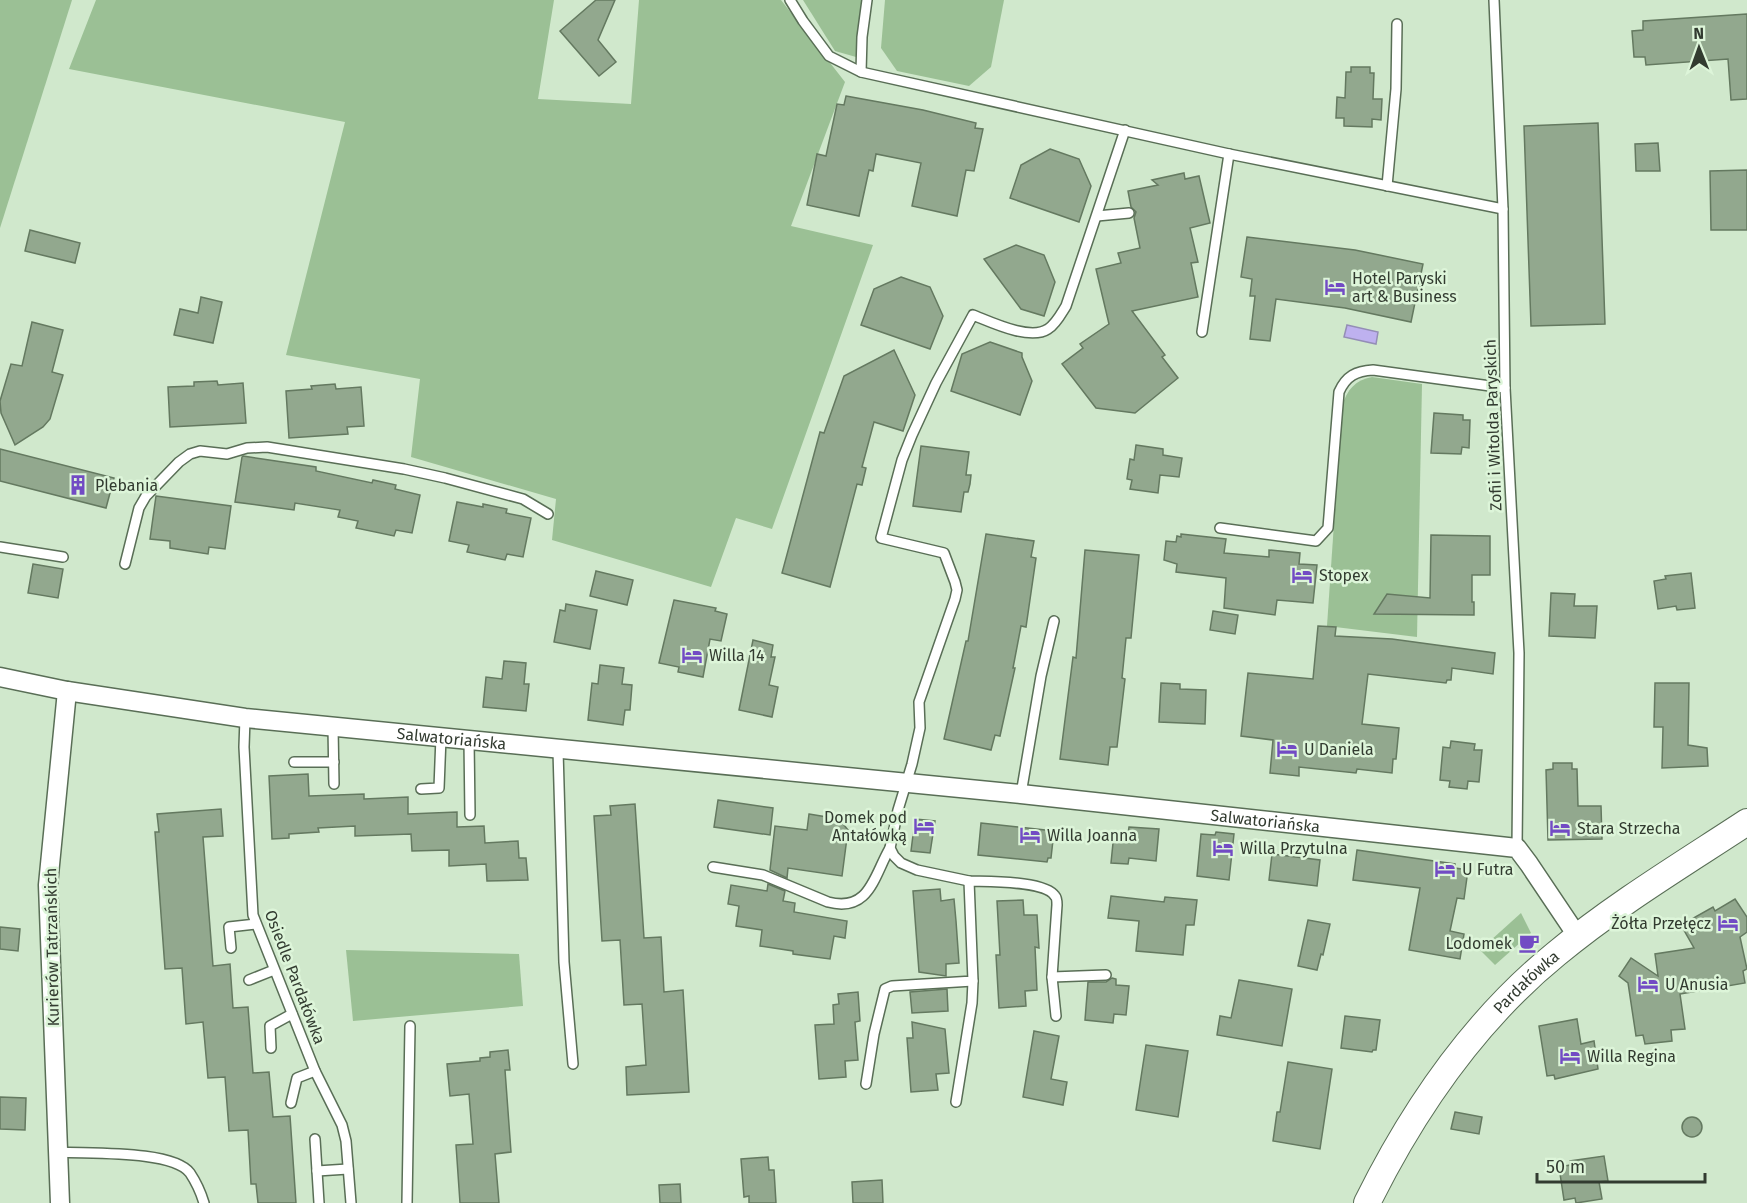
<svg xmlns="http://www.w3.org/2000/svg" width="1747" height="1203" font-family="'Fira Sans',sans-serif">
  <style>
    .green { fill: #9bc095 }
    .water { fill: #beb1ef; stroke: #948eb6; stroke-width: 1.5 }
    .building { fill: #92a88e; stroke: #647960; stroke-width: 1.5 }
    .lines { fill: none; stroke-linecap: round; stroke-linejoin: round }
    .lane-casing { stroke: #596e56; stroke-width: 12 }
    .street-casing { stroke: #596e56; stroke-width: 21 }
    .secondary-casing { stroke: #596e56; stroke-width: 28 }
    .lane { stroke: #fff; stroke-width: 9 }
    .street { stroke: #fff; stroke-width: 18 }
    .secondary { stroke: #fff; stroke-width: 26 }
    .labels { text-anchor: middle; dominant-baseline: central; stroke-width: 5; stroke-linejoin: round; paint-order: stroke }
    .poi-label { font-size: 16px; fill: #323b30; stroke: #ddf5d9; text-anchor: start }
    .street-label { font-size: 16px; fill: #323b30; stroke: #ddf5d9 }
  </style>
  <rect width="100%" height="100%" fill="#d0e8cc"/>
  <g class="green">
    <path d="M0,0H72L0,228Z"/>
    <path d="M96,0H554L538,99L631,104L639,0H781L845,82L791,226L873,245L772,529L736,518L711,587L552,540L556,499L411,457L420,379L286,355L345,122L69,69Z"/>
    <path d="M803,0H866L856,57L835,51Z"/>
    <path d="M885,0H1004L991,67L969,86L897,71L881,48Z"/>
    <path d="M1372,377L1422,384L1417,637L1327,626L1342,406C1347,390 1355,380 1372,377Z"/>
    <path d="M1521,913L1531,933L1495,965L1480,950Z"/>
    <path d="M346,950L519,954L523,1006L353,1021Z"/>
  </g>
  <path class="water" d="M1347,325L1378,332L1376,344L1344,337Z"/>
  <g class="building">
    <path d="M596,0H615L598,40L616,62L599,76L560,31Z"/>
    <path d="M1747,14V99L1731,100L1728,59L1646,65L1645,57H1634L1632,31L1643,30V21Z"/>
    <path d="M1351,67H1370V73H1374L1373,99H1382L1381,120L1372,119V127L1344,126V118H1336L1337,97L1345,98L1346,72H1351Z"/>
    <path d="M846,96L923,110L976,123L975,128L983,129L974,171L966,170L957,216L912,206L921,163L876,154L873,171L869,170L859,216L807,205L817,154L826,156L837,104L844,105Z"/>
    <path d="M1598,123L1605,324L1531,326L1524,126Z"/>
    <path d="M1658,143L1660,171H1636L1635,144Z"/>
    <path d="M1050,149L1079,159L1091,186L1079,222L1010,198L1021,165Z"/>
    <path d="M1747,170V230H1711L1710,171Z"/>
    <path d="M1184,173L1185,179L1199,176L1210,223L1190,228L1198,262L1191,263L1198,297L1132,311L1165,355L1162,357L1178,378L1135,413L1096,408L1062,364L1083,348L1080,344L1109,324L1096,269L1121,263L1118,253L1140,248L1134,218L1136,212L1131,207L1128,191L1158,185L1152,180Z"/>
    <path d="M30,230L80,243L75,263L25,251Z"/>
    <path d="M1247,237L1355,250L1423,264L1411,322L1345,308L1276,299L1270,341L1250,339L1255,296H1250L1252,279L1241,277Z"/>
    <path d="M1016,245L1044,255L1055,282L1044,316L1021,309L984,259Z"/>
    <path d="M901,277L930,287L943,316L930,349L861,325L874,289Z"/>
    <path d="M201,297L222,302L213,343L174,335L180,309L198,313Z"/>
    <path d="M32,322L63,330L52,372L63,375L50,419L43,427L15,445L1,413L0,401L11,364L22,366Z"/>
    <path d="M990,342L1022,353V357L1032,381L1020,415L951,391L962,354Z"/>
    <path d="M894,350L915,395L903,431L874,422L862,467L866,468L862,485L857,484L830,587L782,573L820,432L824,433L844,376Z"/>
    <path d="M217,381L218,385L243,383L246,423L170,427L168,387L194,386V382Z"/>
    <path d="M335,384L336,389L361,387L364,426L347,427L348,434L289,438L286,391L312,389L311,386Z"/>
    <path d="M1434,413L1463,415V420H1470L1469,448L1462,447L1461,454L1431,453Z"/>
    <path d="M1136,445L1163,449V455L1182,458L1179,477L1160,475L1158,493L1130,489L1132,480L1127,479L1130,459L1134,460Z"/>
    <path d="M921,446L969,452L966,475H971L970,484L968,492H964L961,512L913,506Z"/>
    <path d="M0,449L114,478L106,508L0,481Z"/>
    <path d="M243,456L316,467V471L372,483L373,480L396,485L395,489L420,495L412,533L396,530L394,536L356,528L358,521L338,517L340,510L295,503L294,510L235,502L242,457Z"/>
    <path d="M156,496L231,506L225,549L209,547L208,554L170,548V541L150,539Z"/>
    <path d="M457,502L483,507V504L507,509L506,513L531,518L523,557L507,554L505,560L467,552L469,545L449,541Z"/>
    <path d="M986,534L1034,541L1031,557L1036,558L1026,627L1021,626L1013,668H1015L1000,736L995,735L991,750L944,739L966,641H968Z"/>
    <path d="M1181,534L1226,539L1224,553L1269,557V550L1300,553L1299,564L1317,565L1313,603L1277,600L1275,615L1224,608L1226,578L1176,572L1177,564L1164,560L1166,541L1176,542L1177,536L1181,537Z"/>
    <path d="M1431,535L1490,536V575H1472V602H1474V615L1374,614L1387,594L1430,598Z"/>
    <path d="M1085,550L1139,555L1131,638H1126L1122,678L1125,679L1117,747H1110L1108,765L1060,759L1073,657L1076,658Z"/>
    <path d="M33,564L63,569L58,598L28,593Z"/>
    <path d="M596,571L633,580L627,605L590,596Z"/>
    <path d="M1691,573L1695,608L1677,610L1676,606L1658,609L1654,581L1666,579L1665,576Z"/>
    <path d="M1551,593L1575,594L1574,606H1597L1595,638L1549,636Z"/>
    <path d="M674,600L716,608L715,611L727,614L721,641L710,639L703,677L678,672L679,667L659,663Z"/>
    <path d="M566,604L597,610L590,649L554,642L560,610L565,611Z"/>
    <path d="M1213,611L1238,615L1235,634L1210,630Z"/>
    <path d="M1318,626L1336,627L1335,636L1392,639L1495,653L1493,674L1452,668L1451,680H1447L1446,683L1368,674L1362,724L1399,728L1396,759H1393L1392,773L1357,769L1356,773L1299,767V776L1270,773L1273,740L1241,736L1248,673L1313,679Z"/>
    <path d="M753,640L773,645L771,657H775L769,685L778,687L772,717L739,710Z"/>
    <path d="M504,661L526,663L524,684H529L526,711L483,707L486,677L502,679Z"/>
    <path d="M600,665L624,668L622,684L632,685L630,710H625L623,725L588,720L592,683L598,684Z"/>
    <path d="M1161,683L1180,684V689L1206,690L1205,724L1159,722Z"/>
    <path d="M1655,683H1689L1688,745L1707,748L1708,766L1662,768L1663,727H1654Z"/>
    <path d="M1451,741L1475,744L1474,750H1482L1479,782L1468,781L1467,789L1449,787L1450,781L1440,780L1443,747L1450,748Z"/>
    <path d="M1553,763H1572V769H1577L1578,806H1601L1602,839L1548,840L1546,770L1553,769Z"/>
    <path d="M308,774L309,796L364,794V799L408,797V814L457,812V827L484,826L485,843L518,841L519,858H526L528,880L487,881L486,864L449,866V850L412,851L411,834L355,836V826L318,828L319,832L289,834V838L272,839L269,776Z"/>
    <path d="M718,800L773,808L770,835L714,827Z"/>
    <path d="M635,804L644,938L661,937L664,992L683,990L689,1092L627,1095L626,1067L646,1065L642,1004L624,1005L620,940L602,941L594,816L611,815L610,806Z"/>
    <path d="M221,809L223,836L203,837L213,966L230,964L233,1008L248,1007L253,1073L269,1072L273,1117L290,1116L296,1203H258L256,1184H251L248,1130L229,1131L225,1077L208,1078L203,1022L186,1024L182,968L165,969L155,832H159L157,814Z"/>
    <path d="M809,814L839,819L848,830L842,876L788,868L787,878L770,870L775,826L807,830Z"/>
    <path d="M915,819L935,821L930,853L911,851Z"/>
    <path d="M981,823L1054,831L1051,858H1048L1047,862L978,855Z"/>
    <path d="M1129,827L1159,829L1156,861L1129,858L1128,864L1111,863L1114,833L1128,834Z"/>
    <path d="M1216,832L1234,834L1229,880L1197,876L1201,834L1215,835Z"/>
    <path d="M1357,850L1455,864V868L1468,870L1464,899L1457,898L1450,931L1464,934L1460,959L1409,950L1420,888L1353,880Z"/>
    <path d="M1272,854L1320,860L1317,886L1269,880Z"/>
    <path d="M768,884L785,891L783,901L795,903L794,912L847,921L845,938L834,936L830,959L793,954V951L760,946L762,930L736,926L739,906L728,904L731,885L767,891Z"/>
    <path d="M940,889L941,901L954,899L956,921L959,963L946,964V976L919,972L913,891Z"/>
    <path d="M1111,896L1164,902L1165,897L1197,900L1194,925H1186L1183,955L1136,951L1139,921L1108,918Z"/>
    <path d="M1735,899L1747,917V932L1740,937L1747,969L1743,971L1745,983L1680,994L1685,1029L1671,1030L1672,1041L1645,1044L1643,1035L1636,1036L1628,983L1619,976L1631,958L1658,976L1655,954L1694,948L1681,925L1713,907L1715,911Z"/>
    <path d="M1023,900L1024,915H1037L1039,948L1035,947L1037,990L1025,991L1026,1006L999,1008L996,955H1000L997,901Z"/>
    <path d="M1308,920L1330,924L1323,955L1321,954L1317,970L1298,966Z"/>
    <path d="M0,927L20,929L18,951L0,949Z"/>
    <path d="M1112,978L1116,979V985L1129,986L1126,1015L1114,1014L1113,1023L1085,1020L1088,982H1106Z"/>
    <path d="M1239,980L1292,989L1282,1046L1217,1035L1220,1016L1231,1018Z"/>
    <path d="M947,989L948,1011L912,1013L910,992Z"/>
    <path d="M858,992L860,1021L855,1022L858,1060L845,1061L846,1077L819,1079L815,1025L834,1024L833,1005L839,1004L838,994Z"/>
    <path d="M1345,1016L1380,1020L1376,1050H1373L1372,1052L1341,1048Z"/>
    <path d="M1577,1019L1581,1044L1594,1041L1598,1069L1555,1079L1554,1075L1547,1076L1539,1026Z"/>
    <path d="M912,1022L945,1029L949,1073L936,1074L938,1090L911,1092L907,1038H913Z"/>
    <path d="M1034,1031L1059,1036L1051,1079L1067,1082L1063,1105L1023,1097Z"/>
    <path d="M1146,1045L1188,1051L1178,1117L1136,1110Z"/>
    <path d="M508,1050L510,1070H505L511,1152L495,1154L499,1203H460L456,1145L473,1144L469,1094L450,1096L447,1064L480,1061V1058L490,1057V1052Z"/>
    <path d="M1288,1062L1332,1069L1320,1149L1273,1141L1277,1112H1280Z"/>
    <path d="M0,1097L26,1098L25,1130L0,1129Z"/>
    <path d="M1455,1112L1482,1117L1479,1134L1451,1129Z"/>
    <circle cx="1692" cy="1127" r="10"/>
    <path d="M1604,1156L1608,1181L1599,1182L1602,1199L1576,1203L1575,1198L1564,1200L1559,1167L1570,1165V1161Z"/>
    <path d="M768,1157L769,1170H774L776,1203H749V1196L744,1197L741,1159Z"/>
    <path d="M882,1180L883,1203H853L852,1182Z"/>
    <path d="M680,1184L681,1203H660L659,1185Z"/>
  </g>
  <g class="lines">
    <g class="lane-casing">
      <g id="lane">
        <path d="M790,0L803,21L829,56L861,72L1229,154L1503,209"/>
        <path d="M1494,0L1503,209L1505,388L1519,653L1517,848"/>
        <path d="M861,72L862,37L867,0"/>
        <path d="M1387,186L1396,89L1397,24"/>
        <path d="M1097,216L1129,213"/>
        <path d="M1202,332L1229,154"/>
        <path d="M1220,528L1316,541L1328,528L1339,392C1346,376 1356,371 1373,370L1505,388"/>
        <path d="M0,547L63,557"/>
        <path d="M125,564L139,508L146,496L179,462L190,454L200,451L227,454L247,448L267,447L404,469L445,478L523,499L548,514"/>
        <path d="M245,718L244,747L253,915L315,1071L342,1125L346,1141L351,1203"/>
        <path d="M333,727L334,784"/>
        <path d="M469,740L470,815"/>
        <path d="M558,750L564,962L573,1064"/>
        <path d="M294,762H334"/>
        <path d="M421,789L439,788L441,737"/>
        <path d="M1021,794L1041,676L1054,621"/>
        <path d="M713,867L763,875L828,902C870,913 874,875 890,848"/>
        <path d="M967,881C986,882 1045,880 1055,896C1057,898 1057,902 1057,905L1052,977L1056,1016"/>
        <path d="M231,948L229,927L256,924"/>
        <path d="M1052,977L1106,975"/>
        <path d="M249,980L274,970"/>
        <path d="M271,1048L270,1026L292,1014"/>
        <path d="M866,1084L874,1034L885,989L892,986L973,981L969,881L917,870L901,863L894,856L890,848L898,810L912,764L920,728L919,702L955,599L957,590L955,582L944,553L881,538L902,460L912,435L936,383L973,315C991,322 1030,341 1048,329C1056,324 1061,314 1066,306L1125,130"/>
        <path d="M956,1102L972,1003L973,981"/>
        <path d="M291,1103L297,1078L315,1071"/>
        <path d="M315,1139L317,1171L348,1169"/>
        <path d="M60,1152C88,1154 173,1150 190,1173C196,1182 201,1193 204,1203"/>
        <path d="M317,1171L319,1203"/>
        <path d="M407,1203L410,1026"/>
      </g>
    </g>
    <g class="street-casing">
      <g id="street">
        <path id="s1" d="M0,677L67,691L245,718L1021,794L1517,848L1529,864L1578,937"/>
        <path d="M60,1203L48,885L67,691"/>
      </g>
    </g>
    <g class="secondary-casing">
      <g id="secondary">
        <path id="s2" d="M1367,1203C1413,1110 1475,1020 1556,954C1615,905 1683,864 1747,822"/>
      </g>
    </g>
    <use href="#lane" class="lane"/>
    <use href="#street" class="street"/>
    <use href="#secondary" class="secondary"/>
  </g>
  <defs>
    <g id="hotel-bare" transform="scale(1.62)"><path d="M-6-4.5h1.5V1H6V5H4.5V3h-9V5H-6ZM-4 0a1.8 1.8 0 1 1 3.6 0ZM.5 0V-2.5h3Q6-2.5 6 0Z" fill="#724bc4" stroke="#ddf5d9" stroke-width="2.5" paint-order="stroke"/></g>
    <g id="building-bare" transform="scale(1.62)"><path d="M-4-6H4V6H1V3H-1V6H-4ZM-2.5-4.3h1.7v1.8h-1.7ZM.8-4.3h1.7v1.8H.8ZM-2.5-1h1.7V.8h-1.7ZM.8-1h1.7V.8H.8Z" fill="#724bc4" stroke="#ddf5d9" stroke-width="2.5" paint-order="stroke"/></g>
    <g id="cafe-bare" transform="scale(1.62)"><path d="M-5.5-4.5H6V0H3Q3 3.5 0 3.5H-2.5Q-5.5 3.5-5.5 0ZM3-3.2v2h1.7v-2ZM-6 4.5H4V6H-6Z" fill="#724bc4" stroke="#ddf5d9" stroke-width="2.5" paint-order="stroke"/></g>
  </defs>
  <g fill-rule="evenodd">
    <use href="#hotel-bare" x="1335" y="287"/>
    <use href="#building-bare" x="78" y="485"/>
    <use href="#hotel-bare" x="1302" y="575"/>
    <use href="#hotel-bare" x="692" y="655"/>
    <use href="#hotel-bare" x="1287" y="749"/>
    <use href="#hotel-bare" x="924" y="826"/>
    <use href="#hotel-bare" x="1560" y="828"/>
    <use href="#hotel-bare" x="1030" y="835"/>
    <use href="#hotel-bare" x="1223" y="848"/>
    <use href="#hotel-bare" x="1445" y="869"/>
    <use href="#hotel-bare" x="1728" y="923"/>
    <use href="#cafe-bare" x="1529" y="943"/>
    <use href="#hotel-bare" x="1648" y="984"/>
    <use href="#hotel-bare" x="1570" y="1056"/>
  </g>
  <g class="labels">
    <g class="poi-label">
      <text x="1352" y="278">Hotel Paryski<tspan x="1352" dy="18">art &amp; Business</tspan></text>
      <text x="95" y="485">Plebania</text>
      <text x="1319" y="575">Stopex</text>
      <text x="709" y="655">Willa 14</text>
      <text x="1304" y="749">U Daniela</text>
      <text x="907" y="817" text-anchor="end">Domek pod<tspan x="907" dy="18">Antałówką</tspan></text>
      <text x="1577" y="828">Stara Strzecha</text>
      <text x="1047" y="835">Willa Joanna</text>
      <text x="1240" y="848">Willa Przytulna</text>
      <text x="1462" y="869">U Futra</text>
      <text x="1711" y="923" text-anchor="end">Żółta Przełęcz</text>
      <text x="1512" y="943" text-anchor="end">Lodomek</text>
      <text x="1665" y="984">U Anusia</text>
      <text x="1587" y="1056">Willa Regina</text>
    </g>
    <g class="street-label">
      <text transform="translate(1493 425) rotate(-92)">Zofii i Witolda Paryskich</text>
      <text stroke="none"><textPath href="#s1" startOffset="456">Salwatoriańska</textPath></text>
      <text stroke="none"><textPath href="#s1" startOffset="1274">Salwatoriańska</textPath></text>
      <text transform="translate(52 947) rotate(-91)">Kurierów Tatrzańskich</text>
      <text transform="translate(295 977) rotate(69)">Osiedle Pardałówka</text>
      <text stroke="none"><textPath href="#s2" startOffset="274">Pardałówka</textPath></text>
    </g>
  </g>
  <g transform="translate(1699 48) rotate(359)" stroke="#ddf5d9" stroke-width="4.5" paint-order="stroke">
  <path d="M0-4.5L10 22L0 15L-10 22Z" fill="#323b30"/>
  <text y="-9" font-size="16" font-weight="bold" text-anchor="middle" fill="#323b30">N</text>
  </g>
  <path d="M1537 1173v9h168v-9" fill="none" stroke="#323b30" stroke-width="3"/>
  <text x="1546" y="1173" font-size="18" fill="#323b30" stroke="#ddf5d9" stroke-width="4.5" paint-order="stroke">50 m</text>
</svg>
